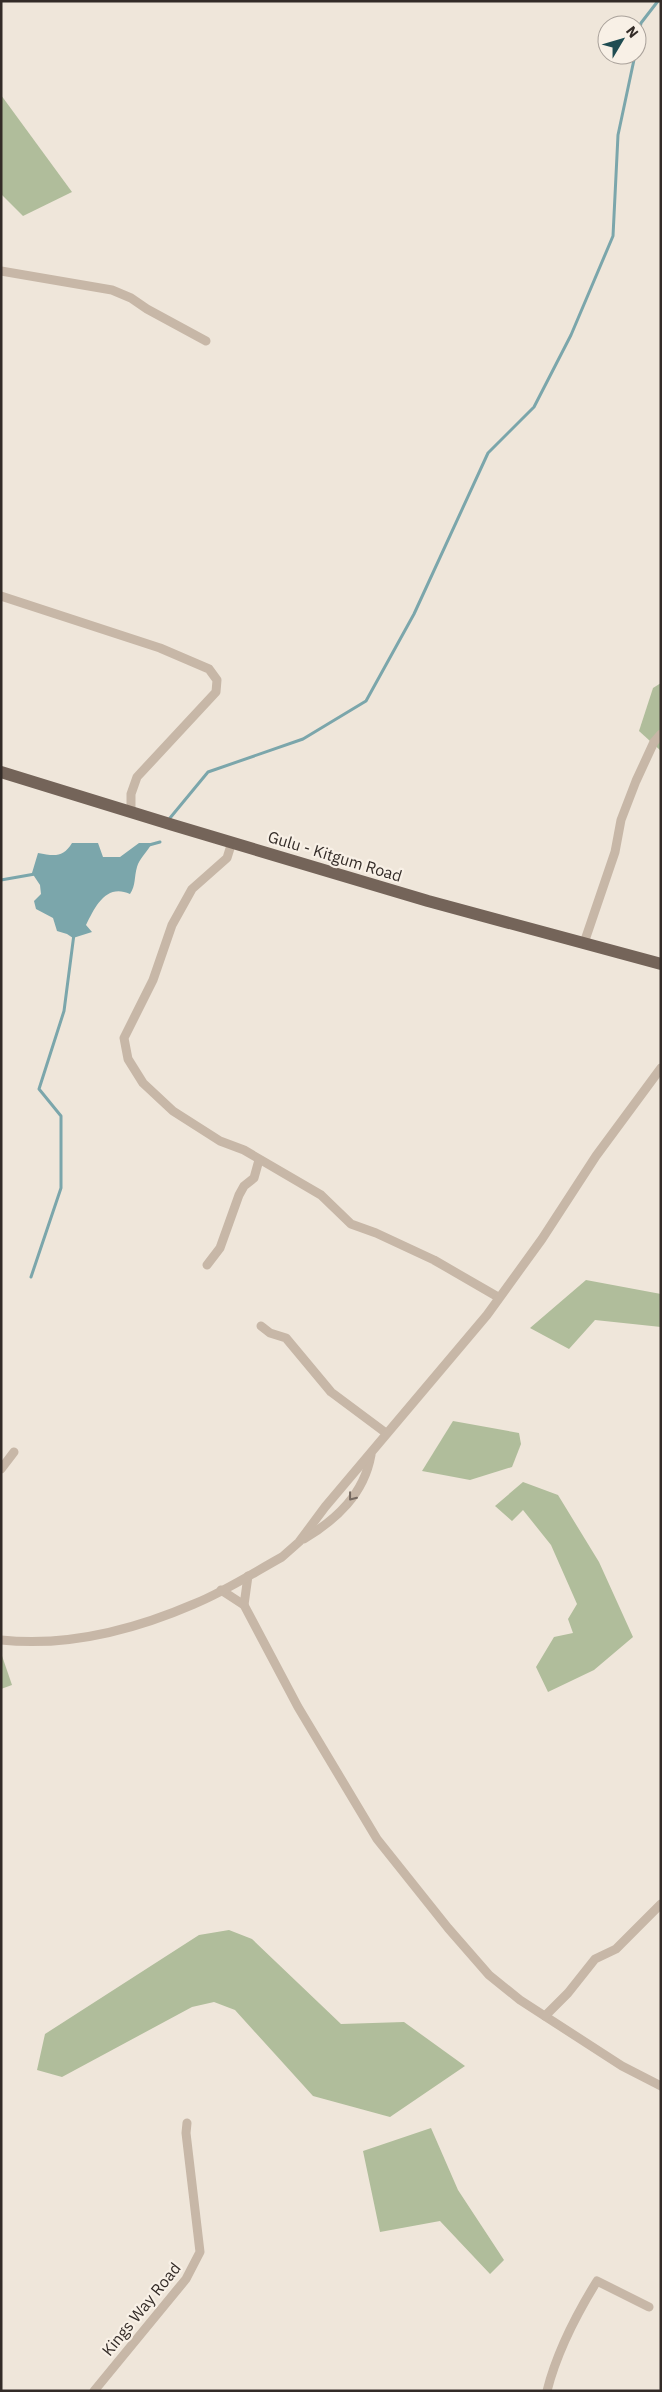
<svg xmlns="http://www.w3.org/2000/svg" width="662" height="2392" font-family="'IBM Plex Sans',sans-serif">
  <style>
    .green { fill: #b0bd9b }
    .water { fill: #7ba6ab }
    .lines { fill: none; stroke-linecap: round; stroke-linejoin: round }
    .stream { stroke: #7ba6ab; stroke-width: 3 }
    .street { stroke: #c7b7a7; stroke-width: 9 }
    .primary { stroke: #746459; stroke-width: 12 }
    .oneway { stroke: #766a61 }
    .labels { text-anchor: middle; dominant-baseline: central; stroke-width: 4.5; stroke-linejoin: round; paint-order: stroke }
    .street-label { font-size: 16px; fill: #332b27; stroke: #f8f0e6 }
  </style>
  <rect width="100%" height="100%" fill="#efe6da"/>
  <g class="green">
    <path d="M1,95L72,192L23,216L1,194Z"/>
    <path d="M661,683V751L639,731L653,688Z"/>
    <path d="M586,1280L661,1294V1327L595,1320L569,1349L530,1328Z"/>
    <path d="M453,1421L519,1433L521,1444L512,1467L470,1480L422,1471Z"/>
    <path d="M523,1482L558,1495L599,1562L633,1637L594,1670L548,1692L536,1667L554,1637L573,1633L568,1619L577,1604L551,1545L523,1510L512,1521L495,1506Z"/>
    <path d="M1,1653L12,1685L1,1689Z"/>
    <path d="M229,1930L252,1939L341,2024L404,2022L465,2066L390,2117L313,2096L235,2010L214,2002L192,2007L62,2077L37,2070L45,2034L199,1935Z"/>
    <path d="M431,2128L458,2190L504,2260L490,2274L440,2221L380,2232L363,2151Z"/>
  </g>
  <path class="water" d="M72,843H98L103,857H120L139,843H152C148,851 139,859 137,867C134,877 136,885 130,894C106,883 95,907 86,925L92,932L73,938L67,934L57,931L53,918L36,909L34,901L41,894L40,885L32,873L38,853C54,856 63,858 72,843Z"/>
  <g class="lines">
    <g class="stream">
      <path d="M637,44L641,23L658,1"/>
      <path d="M170,818L208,772L303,739L366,701L414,614L488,453L534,407L571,335L613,236L618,135L635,55"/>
      <path d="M149,845L160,842"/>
      <path d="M1,880L35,874"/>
      <path d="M31,1277L61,1188V1116L39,1089L64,1011L74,934"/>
    </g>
    <g class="street">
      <path d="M1,271L112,290L131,298L147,309L206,341"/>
      <path d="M1,596L160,648L209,669L217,680L216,692L137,777L131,794V811"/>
      <path d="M232,842L227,858L192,889L172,925L153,980L124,1038L128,1059L143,1083L173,1111L220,1141L244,1150L321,1195L351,1224L376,1233L434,1260L498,1297"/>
      <path d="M584,943L615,852L621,820L636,781L654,742L661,734"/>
      <path d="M207,1265L220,1248L239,1195L244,1186L254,1178L259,1160"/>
      <path d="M261,1326L270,1333L286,1338L331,1392L386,1433"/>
      <path d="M1,1469L14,1452"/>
      <path d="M304,1539C337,1519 364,1494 371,1455"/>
      <path d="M221,1590L244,1605L298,1707L377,1839L448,1928L489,1975L520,2000L622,2066L661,2086"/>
      <path d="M244,1605L248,1576"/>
      <path d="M1,1640C67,1647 134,1630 194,1604C224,1592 253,1573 282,1557L299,1542L325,1507L487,1315L542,1239L596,1156L661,1068"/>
      <path d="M545,2016L568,1993L595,1959L616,1949L661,1904"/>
      <path d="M94,2391L186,2279L200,2252L186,2133L187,2123"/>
      <path d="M547,2391C557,2351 576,2315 597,2281L649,2307"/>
    </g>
    <path class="primary" d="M1,772L173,825L428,901L661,964"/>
  </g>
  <defs><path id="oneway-chevron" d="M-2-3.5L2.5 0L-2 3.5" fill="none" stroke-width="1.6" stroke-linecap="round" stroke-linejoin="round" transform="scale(1.25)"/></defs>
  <use class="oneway" href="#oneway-chevron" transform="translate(352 1497) rotate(128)"/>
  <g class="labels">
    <g class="street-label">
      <text transform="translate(335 856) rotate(17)">Gulu - Kitgum Road</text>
      <text transform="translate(141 2309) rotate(-51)">Kings Way Road</text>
    </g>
  </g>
  <rect width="662" height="2392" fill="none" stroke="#332b27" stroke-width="5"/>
  <g transform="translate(622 40) rotate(52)"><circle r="24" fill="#f8f0e6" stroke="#a9a19a"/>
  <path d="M0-4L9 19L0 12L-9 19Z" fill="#1f4c52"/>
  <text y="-8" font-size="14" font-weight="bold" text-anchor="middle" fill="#332b27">N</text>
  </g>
</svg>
